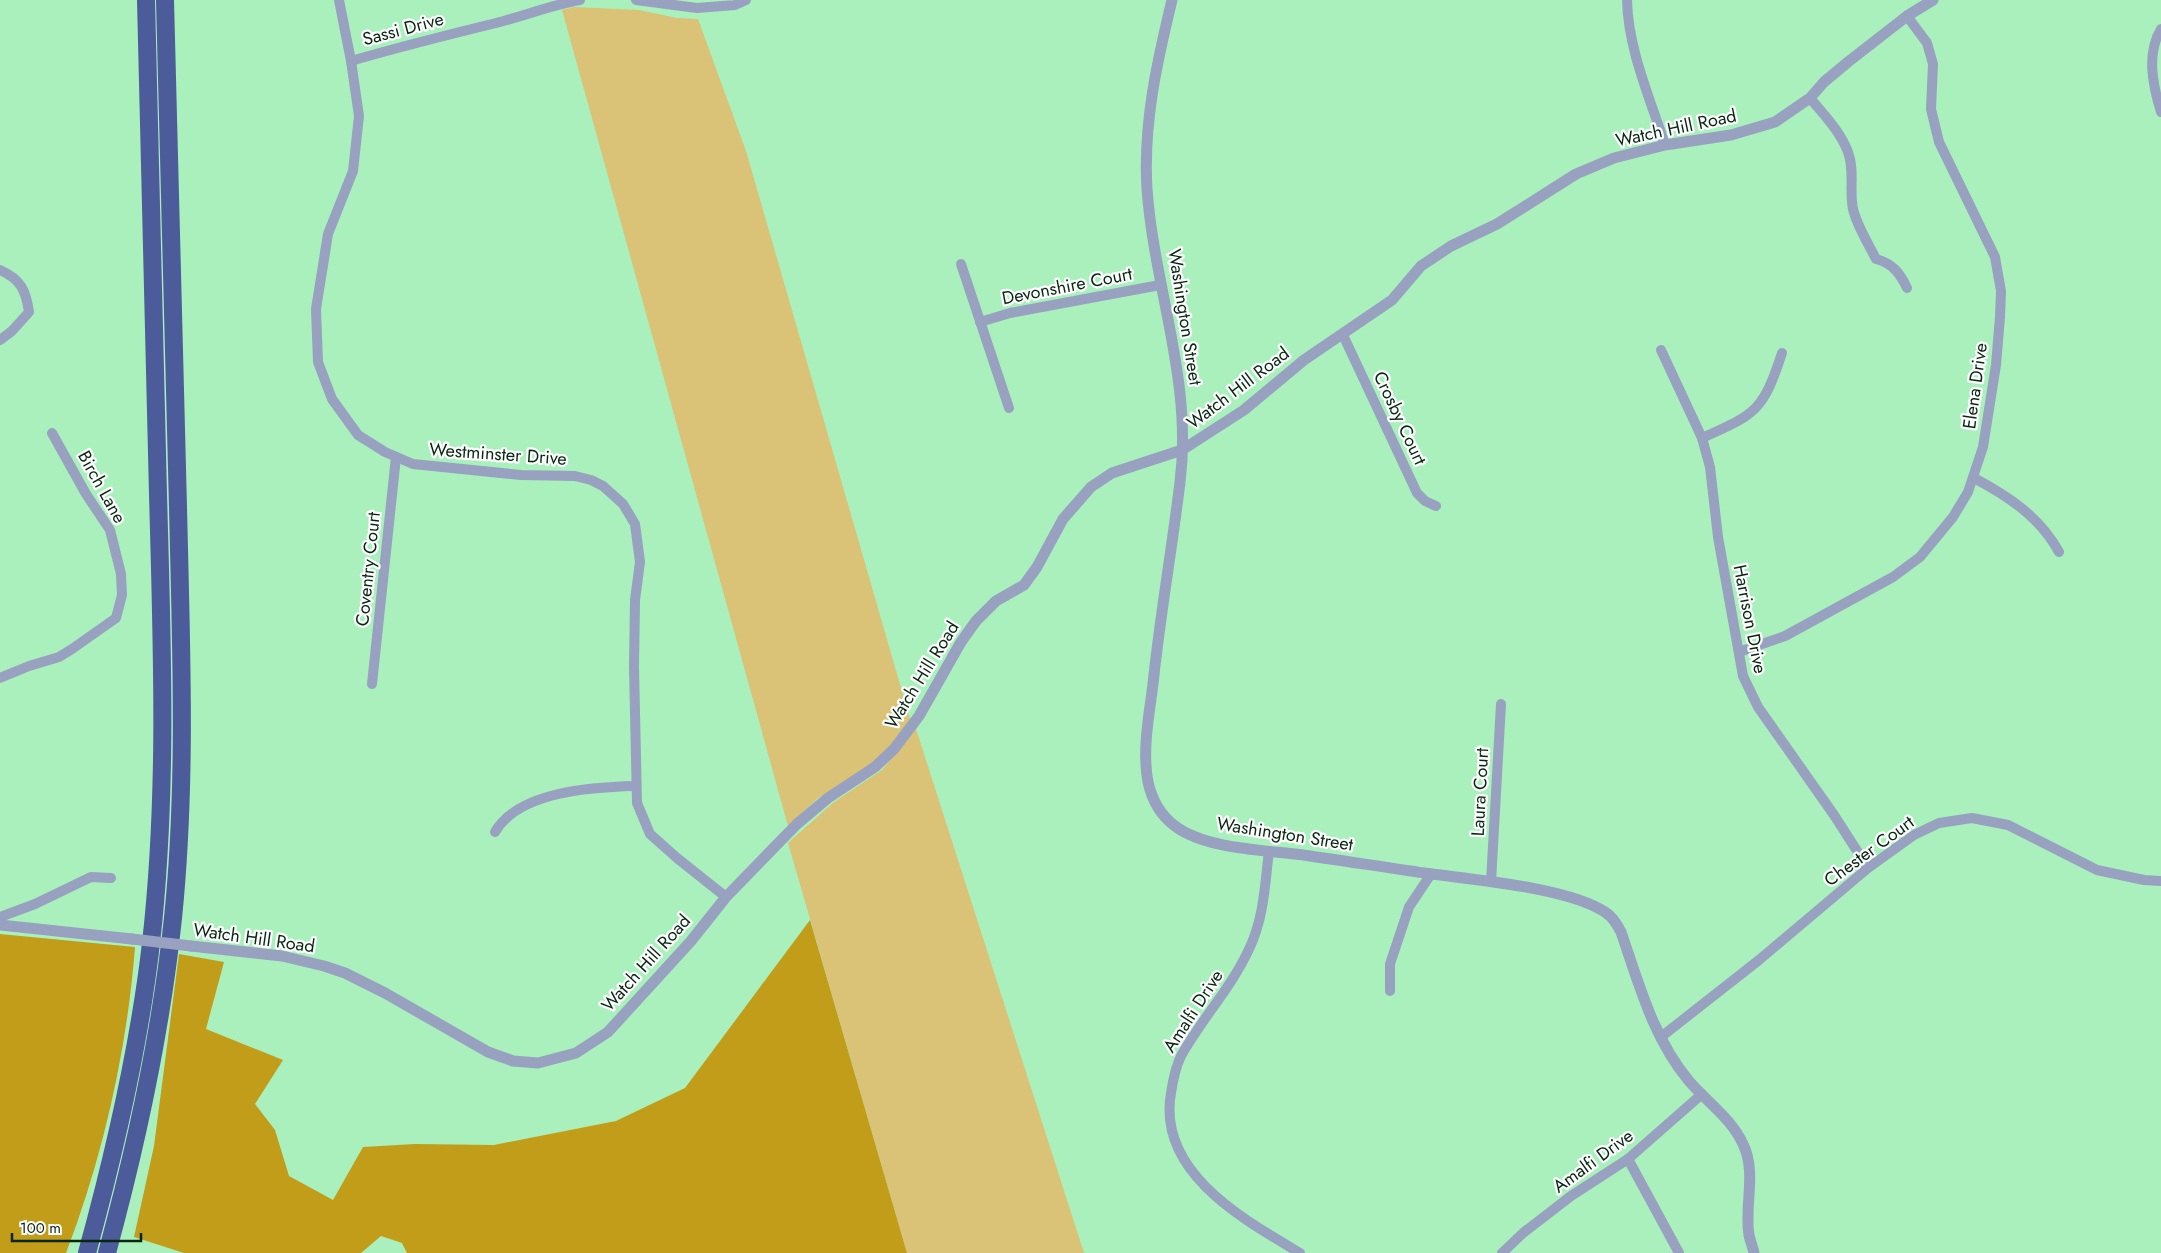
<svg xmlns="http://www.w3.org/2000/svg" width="2161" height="1253" font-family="Jost,sans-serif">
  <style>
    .green { fill: #dac277 }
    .forest { fill: #c19d19 }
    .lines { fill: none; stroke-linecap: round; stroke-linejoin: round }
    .minor { stroke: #98a1bf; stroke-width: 10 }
    .tertiary { stroke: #98a1bf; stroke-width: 11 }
    .motorway { stroke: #4c5b99; stroke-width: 18 }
    .tertiary-bridge { stroke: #98a1bf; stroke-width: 11 }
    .labels { text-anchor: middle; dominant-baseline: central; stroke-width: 4.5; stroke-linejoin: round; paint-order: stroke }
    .street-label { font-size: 18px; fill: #092613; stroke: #fdfdfd }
  </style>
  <rect width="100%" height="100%" fill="#a9f0bc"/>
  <g class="green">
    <path d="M574,7L639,10L677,18L698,19L746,151L910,719L890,746L871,764L817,799L788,826L562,10Z"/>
    <path d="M916,729L1084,1253H907L788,843L834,802L882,770Z"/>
  </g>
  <g class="forest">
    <path d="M810,920L907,1253H407L402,1243L381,1236L361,1253H184L134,1237L154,1146L179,954L224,962L206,1029L283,1060L255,1104L275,1130L289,1176L333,1200L363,1147L415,1144L494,1145L616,1121L685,1088Z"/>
    <path d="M0,934L135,947C127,1051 103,1156 66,1253H0Z"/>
  </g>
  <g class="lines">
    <g class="minor">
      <path d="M339,0L351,61L359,116L353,171L328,234L316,309L318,362L332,399L358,435L385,452L413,464L521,475L575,476L591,480L603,486L623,504L635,524L640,562L635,600L634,667L637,803L650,834L677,858L726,897"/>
      <path d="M636,0L697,8L735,5L746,0"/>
      <path d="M1627,0C1628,49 1650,98 1665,145"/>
      <path d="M2161,29C2146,54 2153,86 2161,112"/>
      <path d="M351,61C399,47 447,35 496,23C524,16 551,5 580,0"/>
      <path d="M1810,98C1824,115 1840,131 1848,152C1855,171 1849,190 1853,209C1857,226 1868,243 1876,259C1892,263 1900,273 1907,288"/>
      <path d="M961,264L1009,408"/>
      <path d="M0,270C21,279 26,291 29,312L12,331L0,340"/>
      <path d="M980,322L1010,313L1160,285"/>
      <path d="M1343,335L1417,493L1425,501L1436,506"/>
      <path d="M1661,350L1702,438L1710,467L1718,537L1743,676L1758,707L1834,815L1868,868"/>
      <path d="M1702,438C1756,414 1763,411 1782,353"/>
      <path d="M1974,478C2008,496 2040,517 2059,552"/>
      <path d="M1739,652L1785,636L1893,577L1920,557L1953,517L1968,492L1983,447L1996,365L2000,317L2001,291L1995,257L1939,142L1931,109L1933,64L1927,43L1907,16"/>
      <path d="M0,678L29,666L59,657L72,649L116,618L122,595L121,574L110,530L86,494L52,433"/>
      <path d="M372,684L396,457"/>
      <path d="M495,832C519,791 593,787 636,786"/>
      <path d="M1269,851C1265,883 1264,917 1250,947C1231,989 1202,1018 1181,1056C1175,1068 1173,1080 1171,1093C1157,1172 1243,1219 1300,1253"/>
      <path d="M1491,882L1501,704"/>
      <path d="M0,917L35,904L91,877L111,878"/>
      <path d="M1390,991V964L1409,907L1431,874"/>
      <path d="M1661,1037L1759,960L1868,868L1914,835L1939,823L1972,818L2008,825L2097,870L2144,880L2161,881"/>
      <path d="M1628,1159L1679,1253"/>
      <path d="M1502,1253L1523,1233L1571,1196L1628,1159L1702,1094"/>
    </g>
    <g class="tertiary">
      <path d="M1172,0C1157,62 1143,124 1147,189C1154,287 1193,382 1180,482C1172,549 1160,616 1153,684C1149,716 1142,750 1148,782C1152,800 1160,815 1175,826C1204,848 1260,850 1295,854C1341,860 1387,868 1432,874C1477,880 1569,888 1605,912C1613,917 1617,924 1621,932C1639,984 1653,1038 1689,1081C1707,1102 1731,1118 1743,1144C1757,1173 1744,1205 1749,1235C1750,1241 1753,1247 1754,1253"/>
      <path d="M0,925L132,939"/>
      <path d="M191,946L282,956L324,966L345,973L385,993L488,1052L513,1061L538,1063L576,1053L608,1032L691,941L726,897L797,824L828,798L875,767L894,749L919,716L961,642L976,621L996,601L1024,585L1037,567L1063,519L1091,487L1112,473L1182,450L1244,410L1304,360L1392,300L1421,266L1451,246L1497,224L1576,174L1614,158L1665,145L1731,135L1775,122L1810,98L1824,82L1848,62L1907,16L1933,0"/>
    </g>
    <g class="motorway">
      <path d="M87,1253C115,1151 139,1048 151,943C168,793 162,644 158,494C154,329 150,165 146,0"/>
      <path d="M107,1253C137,1143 161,1032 173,918C187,781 181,644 178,507C173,338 169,169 165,0"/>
    </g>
    <path class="tertiary-bridge" d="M132,939L191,946"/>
  </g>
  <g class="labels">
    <g class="street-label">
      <text transform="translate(403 29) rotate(-15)">Sassi Drive</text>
      <text transform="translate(1676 128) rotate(-12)">Watch Hill Road</text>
      <text transform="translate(1067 286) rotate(-11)">Devonshire Court</text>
      <text transform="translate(1185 317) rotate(81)">Washington Street</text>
      <text transform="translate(1975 386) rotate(-82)">Elena Drive</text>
      <text transform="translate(1238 388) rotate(-37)">Watch Hill Road</text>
      <text transform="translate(1400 418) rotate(65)">Crosby Court</text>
      <text transform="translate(498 454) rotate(4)">Westminster Drive</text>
      <text transform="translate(102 487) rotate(61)">Birch Lane</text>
      <text transform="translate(368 569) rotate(-84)">Coventry Court</text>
      <text transform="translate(1750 619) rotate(79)">Harrison Drive</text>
      <text transform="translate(922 675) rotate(-58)">Watch Hill Road</text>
      <text transform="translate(1480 792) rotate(-87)">Laura Court</text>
      <text transform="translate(1285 834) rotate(9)">Washington Street</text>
      <text transform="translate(1869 851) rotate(-36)">Chester Court</text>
      <text transform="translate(254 938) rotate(8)">Watch Hill Road</text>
      <text transform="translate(646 963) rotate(-48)">Watch Hill Road</text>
      <text transform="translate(1193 1011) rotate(-57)">Amalfi Drive</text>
      <text transform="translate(1593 1161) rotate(-36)">Amalfi Drive</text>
    </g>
  </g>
  <path d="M12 1233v8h129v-8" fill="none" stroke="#092613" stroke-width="2.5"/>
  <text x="20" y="1233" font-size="15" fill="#092613" stroke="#fdfdfd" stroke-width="4" paint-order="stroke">100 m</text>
</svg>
